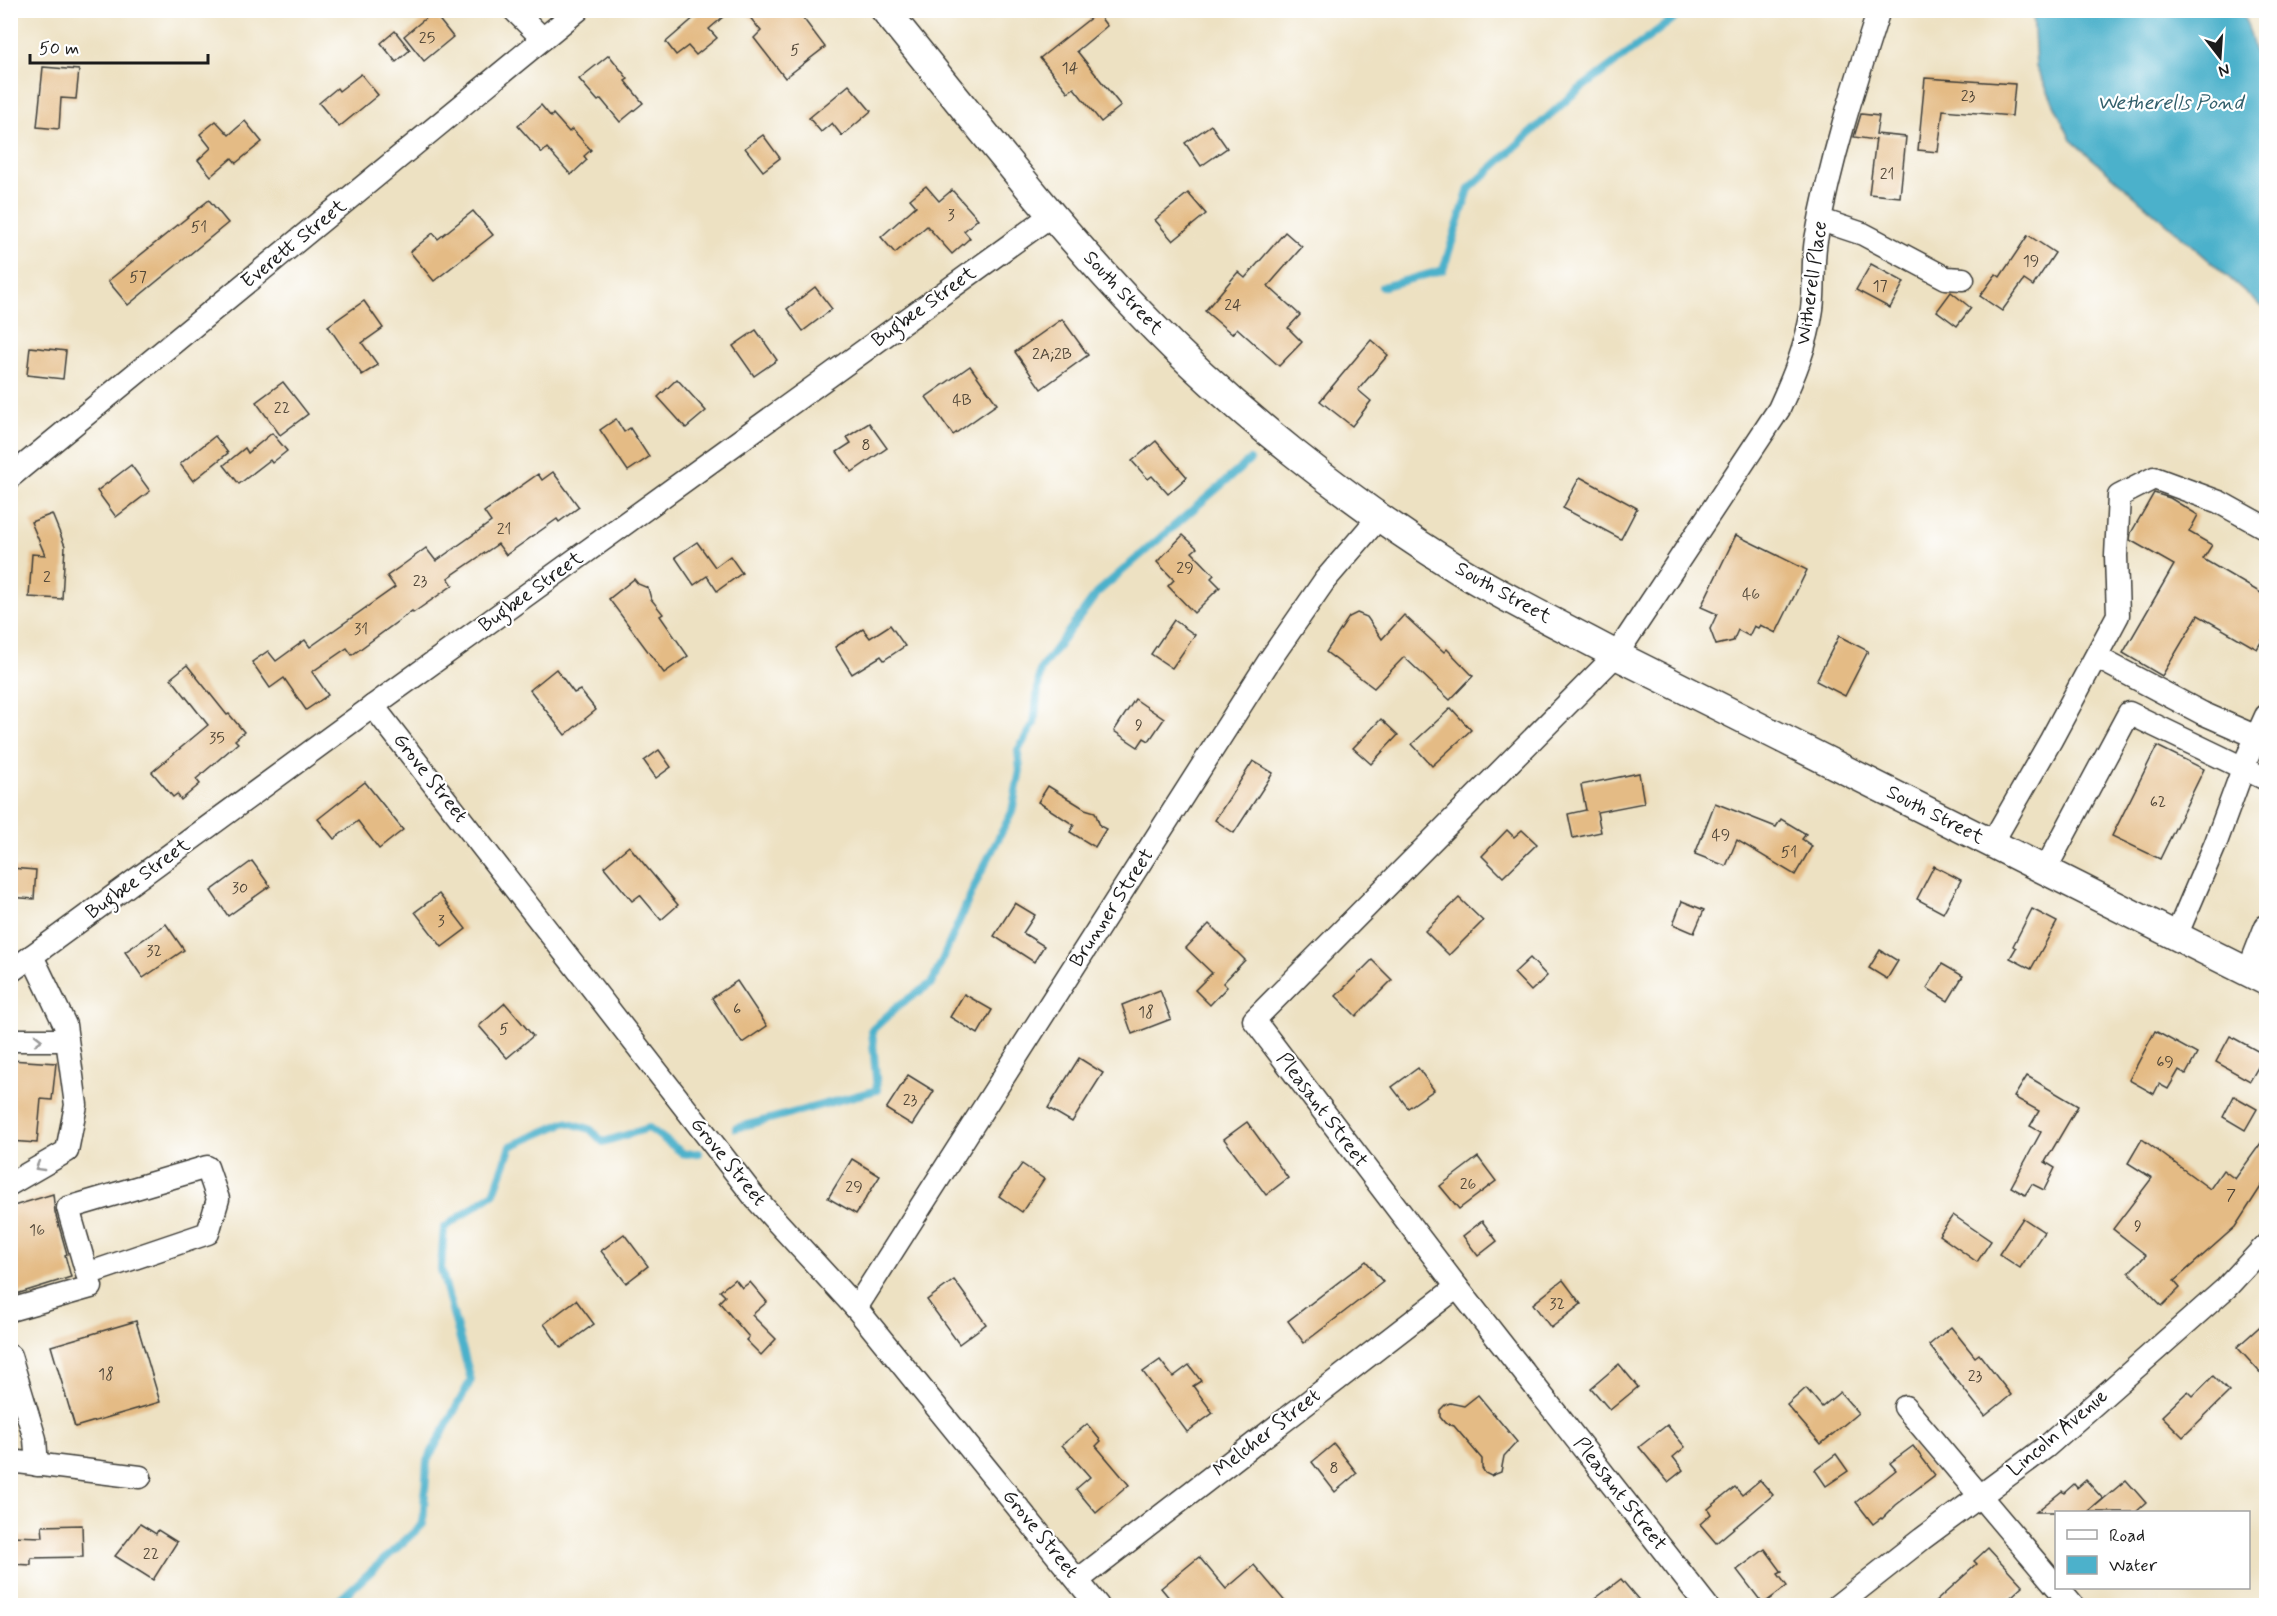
<svg xmlns="http://www.w3.org/2000/svg" width="2277" height="1616" font-family="Mynerve,sans-serif">
  <style>
    .water { fill: #4cb1cb; stroke: #346674; stroke-width: 1.5 }
    .lines { fill: none; stroke-linecap: round; stroke-linejoin: round }
    .stream { stroke: #4cb1cb; stroke-width: 8 }
    .building { fill: #e4bb85 }
    .minor-casing { stroke: #3b3a35; stroke-width: 25 }
    .major-casing { stroke: #3b3a35; stroke-width: 31 }
    .minor { stroke: #fff; stroke-width: 22 }
    .major { stroke: #fff; stroke-width: 28 }
    .oneway { stroke: #999 }
    .labels { text-anchor: middle; dominant-baseline: central; stroke-width: 4.5; stroke-linejoin: round; paint-order: stroke }
    .number-label { font-size: 16px; fill: #4e4436 }
    .street-label { font-size: 20px; fill: #1c1c1c; stroke: #fff }
    .water-label { font-size: 21px; font-style: italic; fill: #325f6b; stroke: #fff }
  </style>
  <rect width="100%" height="100%" fill="#fff"/>
  <filter id="ink" filterUnits="userSpaceOnUse"><feTurbulence type="fractalNoise" baseFrequency=".0167" numOctaves="2"/><feDisplacementMap in="SourceGraphic" scale="12" xChannelSelector="R" yChannelSelector="G"/><feConvolveMatrix kernelMatrix="1 2 1 2 8 2 1 2 1" color-interpolation-filters="sRGB"/></filter>
  <filter id="wash" filterUnits="userSpaceOnUse"><feTurbulence type="fractalNoise" baseFrequency=".008" numOctaves="4" result="noise"/><feDisplacementMap in="SourceGraphic" scale="24" xChannelSelector="R" yChannelSelector="G"/><feGaussianBlur stdDeviation="1.35" result="paint"/><feColorMatrix in="noise" values="0 0 0 0 0 0 0 0 0 0 0 0 0 0 0 0 0 1.4 0 .05"/><feComposite in="paint" operator="in"/></filter>
  <g filter="url(#wash)">
    <rect width="100%" height="100%" fill="#ede1c2"/>
    <path class="water" d="M2033,11H2242L2251,36L2260,76L2266,84V310L2071,140L2036,66Z"/>
    <g class="lines">
      <g class="stream">
        <path d="M1382,287L1443,270L1469,189L1572,95L1685,10"/>
        <path d="M736,1128L877,1090L872,1030L899,1005L932,983L978,878L1012,812L1020,770L1018,750L1034,724L1040,670L1098,592L1250,460"/>
        <path d="M333,1606L423,1524L427,1461L471,1380L441,1269L444,1228L494,1193L511,1146L566,1122L590,1129L603,1142L649,1128L684,1154L699,1153"/>
      </g>
    </g>
    <g id="blocks">
      <g class="building">
        <path d="M703,10H731L709,29L717,38L696,55L688,46L676,55L666,42Z"/>
        <path d="M744,10H797L825,47L785,78L754,38L761,31Z"/>
        <path d="M433,12L453,37L424,61L404,36Z"/>
        <path d="M1097,13L1107,26L1077,51L1121,106L1101,122L1074,88L1068,92L1040,58Z"/>
        <path d="M395,31L410,50L396,62L381,43Z"/>
        <path d="M609,55L628,79L625,81L643,103L620,122L601,99L598,101L579,79Z"/>
        <path d="M43,67L79,70L76,99L61,98L59,129L37,127Z"/>
        <path d="M361,74L378,95L339,127L319,103L337,88L339,91Z"/>
        <path d="M1925,78L2015,84L2012,116L1943,110L1938,152L1918,150Z"/>
        <path d="M849,85L871,111L842,136L832,123L821,132L809,118Z"/>
        <path d="M541,105L551,117L553,114L569,132L572,129L591,150L584,156L587,160L571,175L547,148L542,153L518,126Z"/>
        <path d="M1861,114L1879,116L1876,134L1906,137L1900,197L1869,194L1876,138L1875,140L1854,137Z"/>
        <path d="M216,121L229,135L245,121L262,142L236,163L232,158L211,176L198,160L211,148L200,134Z"/>
        <path d="M1211,125L1227,148L1201,166L1185,143Z"/>
        <path d="M763,135L780,158L763,171L745,148Z"/>
        <path d="M926,186L939,201L952,190L978,219L964,231L970,238L952,254L927,226L895,253L881,237L916,206L910,199Z"/>
        <path d="M1188,193L1206,214L1173,241L1155,220Z"/>
        <path d="M209,200L228,223L128,305L108,281Z"/>
        <path d="M473,211L493,235L434,281L410,252L433,233L438,239Z"/>
        <path d="M1285,232L1302,247L1268,286L1300,315L1288,328L1302,342L1279,366L1237,328L1232,334L1205,311L1238,272L1245,278Z"/>
        <path d="M2028,235L2055,253L2033,286L2024,280L2002,311L1980,296L1996,274L2000,277Z"/>
        <path d="M1871,264L1904,282L1890,308L1856,290Z"/>
        <path d="M815,287L832,309L803,331L787,309Z"/>
        <path d="M1951,292L1971,308L1957,326L1937,311Z"/>
        <path d="M364,301L383,328L362,343L378,365L362,375L328,326Z"/>
        <path d="M1062,319L1088,355L1041,389L1015,352Z"/>
        <path d="M756,330L777,360L754,376L733,346Z"/>
        <path d="M1371,340L1388,355L1358,390L1371,401L1352,426L1320,401Z"/>
        <path d="M30,347L66,351L63,379L27,375Z"/>
        <path d="M970,366L997,404L953,435L926,397Z"/>
        <path d="M677,379L706,411L686,428L658,397Z"/>
        <path d="M283,382L308,414L280,435L256,402Z"/>
        <path d="M616,419L624,432L630,428L649,457L628,471L600,430Z"/>
        <path d="M869,423L887,448L852,472L837,452L851,443L847,437Z"/>
        <path d="M272,433L287,451L272,463L270,460L239,484L224,465L245,448L248,453Z"/>
        <path d="M215,436L228,453L193,481L180,464Z"/>
        <path d="M1156,441L1187,477L1168,494L1152,476L1148,479L1132,461Z"/>
        <path d="M131,465L150,491L116,517L97,491Z"/>
        <path d="M553,472L579,507L559,522L557,519L506,555L498,544L448,578L453,585L413,613L412,611L352,655L347,648L312,672L328,695L306,710L284,678L270,688L252,662L268,651L276,661L305,640L310,647L395,587L387,576L404,564L426,548L436,561L491,522L484,512L538,474L542,480Z"/>
        <path d="M1580,477L1637,508L1621,539L1563,508Z"/>
        <path d="M2154,493L2170,498L2198,515L2189,532L2212,545L2203,559L2266,596V634L2257,649L2198,615L2162,676L2123,653L2174,565L2130,540L2131,533Z"/>
        <path d="M52,514L65,546L62,599L29,597L32,554L45,555L31,522Z"/>
        <path d="M1183,535L1197,548L1192,552L1214,575L1211,578L1220,587L1194,613L1168,586L1174,580L1157,562Z"/>
        <path d="M1736,535L1807,570L1776,633L1760,625L1758,628L1754,626L1749,636L1738,630L1733,641L1716,645L1710,629L1717,614L1701,607Z"/>
        <path d="M697,542L715,567L730,556L742,573L717,591L707,576L694,585L675,557Z"/>
        <path d="M634,579L638,584L648,588L651,599L663,614L660,616L688,656L664,673L609,599Z"/>
        <path d="M1357,613L1367,617L1382,639L1404,615L1444,652L1447,649L1473,676L1450,700L1404,657L1374,688L1326,652L1349,617Z"/>
        <path d="M1174,620L1195,635L1172,668L1151,654Z"/>
        <path d="M890,625L905,646L884,660L881,656L852,674L835,647L863,629L870,638Z"/>
        <path d="M1839,636L1868,651L1845,696L1816,681Z"/>
        <path d="M187,665L227,715L229,714L244,732L235,740L238,743L196,779L200,784L181,800L177,794L173,797L152,772L208,725L171,678Z"/>
        <path d="M556,669L574,693L580,690L596,710L565,735L530,690Z"/>
        <path d="M1135,699L1164,719L1149,741L1144,738L1138,747L1114,731Z"/>
        <path d="M1451,708L1471,730L1432,766L1412,744Z"/>
        <path d="M1381,719L1398,735L1371,764L1353,748Z"/>
        <path d="M2157,746L2204,769L2160,859L2112,836Z"/>
        <path d="M659,750L671,767L656,778L644,761Z"/>
        <path d="M1253,761L1273,773L1234,833L1215,820Z"/>
        <path d="M1639,773L1644,803L1597,812L1601,832L1573,838L1568,814L1586,810L1581,785Z"/>
        <path d="M365,782L403,830L379,849L358,821L334,839L318,819Z"/>
        <path d="M1048,786L1085,809L1095,812L1100,826L1106,829L1095,847L1070,832L1074,825L1038,802Z"/>
        <path d="M1715,803L1776,827L1781,819L1806,834L1802,839L1812,846L1795,875L1737,840L1726,866L1695,854Z"/>
        <path d="M1507,830L1514,837L1522,830L1537,844L1503,877L1482,856Z"/>
        <path d="M629,846L678,905L661,920L640,895L632,901L604,867Z"/>
        <path d="M252,861L270,886L228,916L211,891Z"/>
        <path d="M1934,866L1961,880L1943,913L1917,899Z"/>
        <path d="M10,868L36,870L34,899L10,897Z"/>
        <path d="M439,894L466,929L442,947L415,912Z"/>
        <path d="M1459,898L1483,921L1449,955L1425,931Z"/>
        <path d="M1682,901L1704,910L1694,933L1673,924Z"/>
        <path d="M1015,903L1035,915L1023,933L1044,946L1034,962L994,936Z"/>
        <path d="M2032,909L2057,922L2031,969L2010,958L2016,948L2013,946Z"/>
        <path d="M166,924L184,950L143,978L125,952Z"/>
        <path d="M1209,924L1245,960L1223,983L1227,987L1210,1005L1195,990L1212,973L1186,948Z"/>
        <path d="M1880,950L1898,961L1887,979L1869,968Z"/>
        <path d="M1530,958L1547,976L1531,991L1514,973Z"/>
        <path d="M1372,960L1392,980L1356,1016L1336,996Z"/>
        <path d="M1942,964L1963,976L1948,1001L1927,988Z"/>
        <path d="M737,981L767,1026L742,1043L712,998Z"/>
        <path d="M1160,990L1171,1019L1132,1034L1122,1005Z"/>
        <path d="M964,994L992,1010L978,1034L950,1017Z"/>
        <path d="M505,1003L533,1036L507,1058L479,1026Z"/>
        <path d="M2155,1031L2197,1054L2186,1074L2179,1070L2168,1089L2159,1084L2154,1094L2129,1080Z"/>
        <path d="M2230,1036L2265,1055L2250,1081L2216,1062Z"/>
        <path d="M1079,1058L1103,1073L1072,1122L1048,1108Z"/>
        <path d="M10,1060L56,1063L52,1100L41,1099L37,1143L10,1141Z"/>
        <path d="M1418,1068L1434,1090L1408,1108L1392,1087Z"/>
        <path d="M908,1075L934,1091L912,1125L886,1109Z"/>
        <path d="M2027,1076L2078,1106L2045,1162L2055,1168L2044,1190L2032,1184L2025,1195L2011,1187L2041,1132L2030,1126L2039,1111L2014,1097Z"/>
        <path d="M2234,1096L2257,1109L2245,1130L2223,1117Z"/>
        <path d="M1247,1122L1288,1178L1266,1195L1224,1139Z"/>
        <path d="M2266,1136V1179L2235,1227L2174,1281L2180,1288L2162,1306L2129,1272L2146,1255L2113,1229L2152,1178L2128,1163L2142,1139L2210,1189L2223,1170L2235,1179Z"/>
        <path d="M1478,1157L1496,1181L1459,1209L1440,1186Z"/>
        <path d="M852,1159L880,1176L856,1214L828,1198Z"/>
        <path d="M1022,1164L1044,1179L1022,1212L999,1196Z"/>
        <path d="M53,1194L55,1212L67,1254L65,1255L71,1277L10,1296V1207Z"/>
        <path d="M1953,1215L1991,1241L1977,1262L1939,1235Z"/>
        <path d="M2023,1218L2044,1232L2020,1268L1999,1254Z"/>
        <path d="M1482,1221L1497,1241L1478,1256L1463,1236Z"/>
        <path d="M624,1234L648,1266L626,1283L601,1251Z"/>
        <path d="M1366,1261L1383,1282L1304,1343L1288,1321Z"/>
        <path d="M735,1279L742,1288L750,1282L767,1302L752,1315L776,1339L761,1355L746,1340L749,1337L719,1302L725,1296L720,1291Z"/>
        <path d="M954,1280L986,1324L959,1344L927,1300Z"/>
        <path d="M1563,1280L1581,1304L1551,1328L1533,1304Z"/>
        <path d="M576,1300L594,1324L561,1348L544,1324Z"/>
        <path d="M136,1321L160,1402L75,1427L51,1346Z"/>
        <path d="M2266,1321V1379L2237,1347Z"/>
        <path d="M1951,1327L1975,1357L1979,1354L2011,1395L1985,1416L1929,1345Z"/>
        <path d="M1160,1360L1173,1377L1189,1365L1201,1381L1193,1386L1213,1413L1187,1432L1143,1372Z"/>
        <path d="M1619,1364L1638,1387L1610,1410L1591,1388Z"/>
        <path d="M2213,1376L2229,1392L2183,1437L2162,1416L2188,1391L2193,1396Z"/>
        <path d="M1806,1388L1822,1407L1840,1392L1858,1413L1821,1444L1787,1405Z"/>
        <path d="M1478,1395L1517,1442L1504,1456L1501,1472L1491,1476L1485,1473L1482,1468V1459L1454,1426L1445,1423L1440,1417V1410L1445,1405L1450,1403L1464,1406Z"/>
        <path d="M1087,1424L1101,1441L1096,1446L1129,1485L1096,1513L1076,1489L1090,1477L1062,1445Z"/>
        <path d="M1667,1425L1685,1447L1673,1457L1683,1470L1668,1482L1639,1447Z"/>
        <path d="M1334,1444L1357,1473L1335,1492L1312,1462Z"/>
        <path d="M1913,1446L1935,1475L1896,1505L1882,1519L1881,1518L1873,1524L1856,1502L1896,1470L1890,1463Z"/>
        <path d="M1836,1454L1848,1471L1826,1486L1815,1470Z"/>
        <path d="M1760,1480L1773,1495L1716,1543L1700,1524L1711,1514L1708,1509L1735,1487L1742,1495Z"/>
        <path d="M2086,1480L2103,1499L2088,1512H2036L2062,1491L2064,1493L2074,1484L2077,1488Z"/>
        <path d="M2126,1480L2146,1503L2136,1512H2088Z"/>
        <path d="M140,1524L156,1534L158,1530L177,1542L153,1580L115,1556Z"/>
        <path d="M82,1525L83,1557L31,1558V1565L10,1564V1536L43,1537L42,1526Z"/>
        <path d="M1988,1548L2023,1586L2002,1605H1932L1977,1564L1974,1561Z"/>
        <path d="M1765,1549L1782,1572L1778,1574L1787,1586L1763,1604L1737,1570Z"/>
        <path d="M1199,1557L1226,1589L1254,1565L1288,1605H1175L1161,1588Z"/>
        <path d="M1621,1579L1643,1605H1587Z"/>
      </g>
    </g>
  </g>
  <g filter="url(#ink)">
    <use href="#blocks" fill-opacity="0" stroke="#3b3a35" stroke-width="1.5"/>
    <g class="lines">
      <g class="minor-casing">
        <g id="minor">
          <path d="M514,10L543,39"/>
          <path d="M1821,220L1863,234L1946,278L1963,279"/>
          <path d="M10,477L578,10"/>
          <path d="M2096,657L2202,713L2257,737"/>
          <path d="M373,706L756,1199L856,1308L1098,1606"/>
          <path d="M1992,843L2051,740L2118,615L2116,556L2119,496L2154,478L2219,502L2266,528"/>
          <path d="M2045,870L2129,713L2266,779"/>
          <path d="M2176,936L2215,845L2247,758L2266,716"/>
          <path d="M10,972L373,706L1053,214"/>
          <path d="M2248,972L2266,926"/>
          <path d="M10,1040H66"/>
          <path d="M10,1184L67,1151L76,1105L65,1025L32,956"/>
          <path d="M856,1308L1269,661L1325,580L1380,516"/>
          <path d="M10,1310L91,1287L68,1208L207,1167L218,1199L208,1233L87,1274"/>
          <path d="M10,1356L35,1439L37,1465"/>
          <path d="M1905,1407L2056,1586"/>
          <path d="M10,1461L140,1477"/>
          <path d="M1078,1580L1457,1287"/>
          <path d="M2058,1588L2073,1606"/>
          <path d="M1707,1606L1457,1287L1254,1020L1616,655L1779,409C1794,376 1807,345 1812,309C1815,287 1812,263 1816,240C1830,161 1854,87 1879,10"/>
          <path d="M1837,1606L1922,1539L2046,1447L2226,1288L2266,1245"/>
        </g>
      </g>
      <g class="major-casing">
        <path id="major" d="M885,10C968,112 1049,218 1140,313C1230,408 1348,501 1459,570C1510,601 1564,627 1616,655L2266,981"/>
      </g>
      <use href="#minor" class="minor"/>
      <use href="#major" class="major"/>
    </g>
    <defs><path id="oneway-chevron" d="M-2-3.5L2.5 0L-2 3.5" fill="none" stroke-width="1.6" stroke-linecap="round" stroke-linejoin="round" transform="scale(1.5)"/></defs>
    <g class="oneway">
      <use href="#oneway-chevron" transform="translate(38 1040)"/>
      <use href="#oneway-chevron" transform="translate(39 1167) rotate(150)"/>
    </g>
  </g>
  <g class="labels">
    <g class="number-label">
      <text x="427" y="38">25</text>
      <text x="795" y="50">5</text>
      <text x="1070" y="68">14</text>
      <text x="1968" y="96">23</text>
      <text x="1887" y="174">21</text>
      <text x="951" y="215">3</text>
      <text x="199" y="227">51</text>
      <text x="2031" y="261">19</text>
      <text x="138" y="277">57</text>
      <text x="1880" y="286">17</text>
      <text x="1233" y="305">24</text>
      <text x="1052" y="354">2A;2B</text>
      <text x="962" y="400">4B</text>
      <text x="282" y="408">22</text>
      <text x="866" y="445">8</text>
      <text x="504" y="529">21</text>
      <text x="1185" y="568">29</text>
      <text x="47" y="577">2</text>
      <text x="420" y="581">23</text>
      <text x="1751" y="594">46</text>
      <text x="361" y="629">31</text>
      <text x="1139" y="725">9</text>
      <text x="217" y="738">35</text>
      <text x="2158" y="802">62</text>
      <text x="1721" y="835">49</text>
      <text x="1789" y="852">51</text>
      <text x="240" y="888">30</text>
      <text x="441" y="921">3</text>
      <text x="154" y="951">32</text>
      <text x="737" y="1009">6</text>
      <text x="1146" y="1012">18</text>
      <text x="504" y="1029">5</text>
      <text x="2165" y="1062">69</text>
      <text x="910" y="1100">23</text>
      <text x="1468" y="1184">26</text>
      <text x="854" y="1187">29</text>
      <text x="2231" y="1195">7</text>
      <text x="2138" y="1226">9</text>
      <text x="37" y="1230">16</text>
      <text x="1557" y="1304">32</text>
      <text x="106" y="1374">18</text>
      <text x="1975" y="1376">23</text>
      <text x="1334" y="1468">8</text>
      <text x="151" y="1554">22</text>
    </g>
    <g class="street-label">
      <text transform="translate(294 244) rotate(-39)">Everett Street</text>
      <text transform="translate(1812 283) rotate(-82)">Witherell Place</text>
      <text transform="translate(1123 293) rotate(47)">South Street</text>
      <text transform="translate(924 307) rotate(-36)">Bugbee Street</text>
      <text transform="translate(531 592) rotate(-36)">Bugbee Street</text>
      <text transform="translate(1503 593) rotate(29)">South Street</text>
      <text transform="translate(430 778) rotate(52)">Grove Street</text>
      <text transform="translate(1935 815) rotate(27)">South Street</text>
      <text transform="translate(138 879) rotate(-36)">Bugbee Street</text>
      <text transform="translate(1112 908) rotate(-57)">Brunner Street</text>
      <text transform="translate(1322 1110) rotate(53)">Pleasant Street</text>
      <text transform="translate(728 1162) rotate(51)">Grove Street</text>
      <text transform="translate(1267 1433) rotate(-38)">Melcher Street</text>
      <text transform="translate(2058 1433) rotate(-40)">Lincoln Avenue</text>
      <text transform="translate(1620 1494) rotate(52)">Pleasant Street</text>
      <text transform="translate(1040 1534) rotate(51)">Grove Street</text>
    </g>
    <g class="water-label">
      <text x="2170" y="103">Wetherells Pond</text>
    </g>
  </g>
  <rect width="2277" height="1616" fill="none" stroke="#fff" stroke-width="36"/>
  <rect x="2055" y="1511" width="195" height="78" fill="#ffffff" stroke="#a4a4a4" stroke-width="1.5"/>
  <rect x="2067" y="1530" width="30" height="9" fill="#ffffff" stroke="#a4a4a4" stroke-width="1.5"/>
  <text x="2109" y="1541" font-size="18" fill="#1c1c1c">Road</text>
  <rect x="2067" y="1556" width="30" height="18" fill="#4cb1cb" stroke="#a4a4a4" stroke-width="1.5"/>
  <text x="2109" y="1571" font-size="18" fill="#1c1c1c">Water</text>
  <g transform="translate(2220 57) rotate(163)" stroke="#ffffff" stroke-width="4.5" paint-order="stroke">
  <path d="M0-4.5L10 22L0 15L-10 22Z" fill="#1c1c1c"/>
  <text y="-9" font-size="16" font-weight="bold" text-anchor="middle" fill="#1c1c1c">N</text>
  </g>
  <path d="M30 54v9h178v-9" fill="none" stroke="#1c1c1c" stroke-width="3"/>
  <text x="39" y="54" font-size="18" fill="#1c1c1c" stroke="#ffffff" stroke-width="4.5" paint-order="stroke">50 m</text>
</svg>
